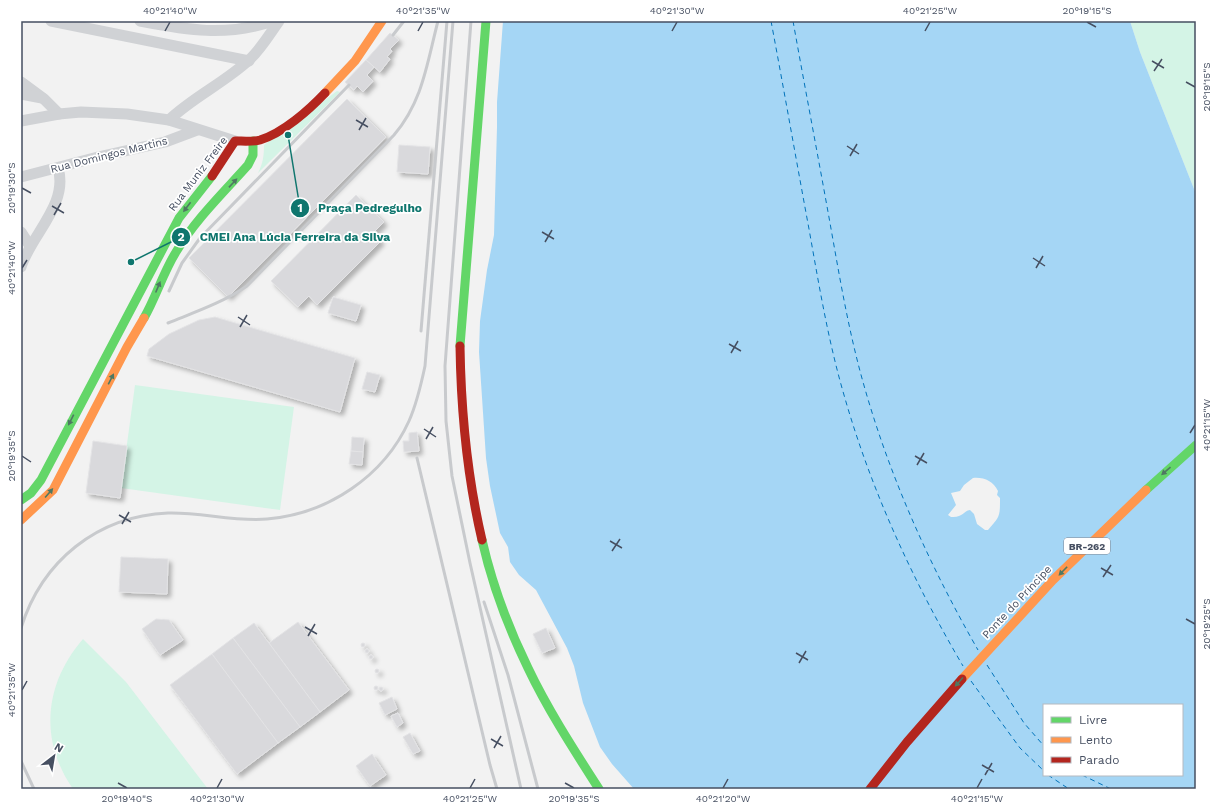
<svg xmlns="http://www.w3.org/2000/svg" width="1217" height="810" font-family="'Work Sans',sans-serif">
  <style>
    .green { fill: #d4f4e6 }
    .water { fill: #a5d6f5; fill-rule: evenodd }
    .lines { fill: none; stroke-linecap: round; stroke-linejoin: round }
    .ferry { stroke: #0072ba; stroke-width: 1; stroke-dasharray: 5 4; stroke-linecap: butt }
    .building { fill: #d9d9dc; stroke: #e3e3e5; filter: url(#shadow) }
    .street { stroke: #d0d2d5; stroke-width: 11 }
    .fast { stroke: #63d668; stroke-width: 9 }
    .slow { stroke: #ff974d; stroke-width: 9 }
    .jam { stroke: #b3261e; stroke-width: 9 }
    .rail { stroke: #c8cacd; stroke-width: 3 }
    .oneway { fill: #4f7863 }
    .ticks { fill: none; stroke: #464f61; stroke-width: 1.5 }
    .labels { text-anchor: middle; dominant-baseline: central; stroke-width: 3.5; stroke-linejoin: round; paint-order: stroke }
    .shield { fill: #fff; stroke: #7e8490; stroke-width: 1 }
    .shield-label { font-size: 10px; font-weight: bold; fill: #464f61 }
    .street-label { font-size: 11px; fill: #464f61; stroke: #fff }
    .leader { fill: none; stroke: #0f766e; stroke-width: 1.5 }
    .callout-dot { fill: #0f766e; stroke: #fff; stroke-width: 1.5 }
    .mark-label { font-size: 12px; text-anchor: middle; font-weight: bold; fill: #fff }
    .callout-label { font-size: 12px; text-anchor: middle; font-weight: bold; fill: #0f766e; stroke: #fff; stroke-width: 3.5; stroke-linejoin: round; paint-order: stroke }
    .neatline { fill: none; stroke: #464f61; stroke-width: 1.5 }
    .ticks-label { font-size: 10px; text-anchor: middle; fill: #464f61 }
  </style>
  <defs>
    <filter id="shadow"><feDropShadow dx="3.5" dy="3.5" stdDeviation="2" flood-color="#0004"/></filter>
  </defs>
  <rect width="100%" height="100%" fill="#f2f2f2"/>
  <g class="green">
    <path d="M1130,21H1196V194L1140,52Z"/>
    <path d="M337,91L340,92L258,173C263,163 264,156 264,145Z"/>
    <path d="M135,385L294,407L280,510L121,488Z"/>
    <path d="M83,639L126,682L208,789H73C39,740 44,684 83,639Z"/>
  </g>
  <path class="water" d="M503,21H1130L1140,52L1196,194V789H634L612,764L600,747L583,703L574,666L567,648L536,590L519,575L510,562L508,547L500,533L490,486L486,458L479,352L480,321L487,270L494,235L497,127V102ZM973,478C984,477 993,481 998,491L997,495L1000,498C1000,517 1000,516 988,530H985L977,524L974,514L970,510C963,511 963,518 951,517L948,515L956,505L951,493L960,491L964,485ZM1044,705H1182V775H1044Z"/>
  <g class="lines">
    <g class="ferry">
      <path d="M771,21C784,90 796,159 809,229C819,285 828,340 844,395C871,490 913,581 963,666"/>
      <path d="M793,21C805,88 818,156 830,223C840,279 849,334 865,389C891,480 931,568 978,650"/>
      <path d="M987,665L1024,723L1044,746"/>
      <path d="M971,681L1020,748L1044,771"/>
      <path d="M1048,775L1069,789"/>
      <path d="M1082,775L1111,789"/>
    </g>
  </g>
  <g class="building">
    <path d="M390,33L399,40L390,49L392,51L387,57L390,59L380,72L366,60Z"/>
    <path d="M366,60L374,67L367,75L373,81L363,92L357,86L354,90L345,82Z"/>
    <path d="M347,99L386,137L228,297L189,258Z"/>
    <path d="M399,145L430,147L428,174L397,172Z"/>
    <path d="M356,195L384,222L373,233L381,241L317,305L309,296L298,307L271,281Z"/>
    <path d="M333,297L361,305L356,321L328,313Z"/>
    <path d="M215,317L355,358L340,412L147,356L149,349L169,334L199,320Z"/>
    <path d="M367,372L380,375L375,392L362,389Z"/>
    <path d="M417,432L419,451L404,452L403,441H409V433Z"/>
    <path d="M352,437L364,438L363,452L351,451Z"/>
    <path d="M93,441L127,446L120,498L86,493Z"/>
    <path d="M351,451L363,452L362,465L349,464Z"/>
    <path d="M121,557L168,559L167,594L119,592Z"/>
    <path d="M156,619L169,620L183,640L160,655L142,629Z"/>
    <path d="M298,622L349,690L320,712L269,643Z"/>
    <path d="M254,623L320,712L300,727L233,638Z"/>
    <path d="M546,628L555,648L542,653L533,634Z"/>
    <path d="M233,638L300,727L278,743L212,654Z"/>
    <circle cx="363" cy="645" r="2"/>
    <circle cx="367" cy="651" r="2"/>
    <path d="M212,654L278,743L237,774L170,685Z"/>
    <circle cx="371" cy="657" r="2"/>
    <circle cx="377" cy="671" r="2"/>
    <circle cx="376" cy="688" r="2"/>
    <circle cx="381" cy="689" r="2"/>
    <path d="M392,697L397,709L385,715L379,703Z"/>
    <path d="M398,713L403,723L397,727L391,716Z"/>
    <path d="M410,733L420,751L413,754L403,737Z"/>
    <path d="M372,754L386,775L370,786L356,766Z"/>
  </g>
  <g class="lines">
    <g class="street">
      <path d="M51,21L249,61"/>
      <path d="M140,21C187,30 226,37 273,21"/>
      <path d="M21,82L44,99L59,114"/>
      <path d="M21,94L42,98"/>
      <path d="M169,120C193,97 224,83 249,60C261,49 269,35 279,21"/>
      <path d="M21,121L59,114L81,112L127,114L169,120L235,141"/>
      <path d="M21,177L98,157L165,142L197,130"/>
      <path d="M21,232L30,246"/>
      <path d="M21,267C31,235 69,204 58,168"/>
    </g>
    <g class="fast">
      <path d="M144,318C156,297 163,273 176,252C195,220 223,193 248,165L253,155V141"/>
      <path d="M460,346L486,21"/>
      <path d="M1146,490L1196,445"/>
      <path d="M21,500L31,493L41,480L179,218L212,176"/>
      <path d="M482,540C492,584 508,627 528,668C548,710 574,750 599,789"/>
    </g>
    <g class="slow">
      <path d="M325,93L355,61L382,21"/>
      <path d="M21,520L53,490L127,347L144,318"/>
      <path d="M962,679L1053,580L1146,490"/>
    </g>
    <g class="jam">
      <path d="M212,176L235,141C243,141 252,142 260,140C283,133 309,110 325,93"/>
      <path d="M460,346C461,412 467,476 482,540"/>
      <path d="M870,789L907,742L962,679"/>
    </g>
    <g class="rail">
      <path d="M471,21L445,366L446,421L452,476L470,563L521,789"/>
      <path d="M393,35L404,21"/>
      <path d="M169,291L182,263L200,238L349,85"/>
      <path d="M168,323C195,312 222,303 247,286L394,135C423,101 427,63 438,21"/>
      <path d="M421,331L447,21"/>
      <path d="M417,458L490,765L497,789"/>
      <path d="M484,602L508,675L538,789"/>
      <path d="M21,628C42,561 97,516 168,513C201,512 234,522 267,519C328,514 384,476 409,421C417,403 421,385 425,366L453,21"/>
      <path d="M21,761L34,789"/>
    </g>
  </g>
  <defs><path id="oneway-solid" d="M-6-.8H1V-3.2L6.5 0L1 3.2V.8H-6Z"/></defs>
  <g class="oneway">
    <use href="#oneway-solid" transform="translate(233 183) rotate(-47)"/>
    <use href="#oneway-solid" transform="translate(187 207) rotate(127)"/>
    <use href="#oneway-solid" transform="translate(158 287) rotate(-67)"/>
    <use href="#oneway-solid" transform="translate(111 379) rotate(-63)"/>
    <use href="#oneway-solid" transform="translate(71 420) rotate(117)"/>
    <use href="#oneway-solid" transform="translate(1166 471) rotate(139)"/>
    <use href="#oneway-solid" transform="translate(49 493) rotate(-49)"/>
    <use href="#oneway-solid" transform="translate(1063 571) rotate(134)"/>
    <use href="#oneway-solid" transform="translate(959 682) rotate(132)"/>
  </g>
  <path class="ticks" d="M1087,22L1096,27M165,31L170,22M418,31L423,22M672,31L677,22M925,31L930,22M1152,61L1164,68M1154,71L1162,59M1186,82L1195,87M356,120L368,127M359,130L366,118M847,146L859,154M850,156L857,144M22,188L31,193M52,206L64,213M54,215L61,203M542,232L554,239M545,242L552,230M1033,258L1045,266M22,268L27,260M1036,268L1043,256M238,317L250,325M240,327L247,315M729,344L741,351M731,353L738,341M424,429L436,437M1190,433L1195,425M426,439L433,427M22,456L31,462M915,456L927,463M917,465L924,453M119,515L131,522M122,524L129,512M610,541L622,548M612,551L620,539M1101,568L1113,575M1103,577L1111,565M1186,619L1195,624M305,627L317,634M308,636L315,624M796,653L808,660M799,663L806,651M22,690L27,681M491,739L503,746M494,748L501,736M982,765L994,772M985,775L992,763M118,783L127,788M565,783L574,788M217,788L222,779M470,788L475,779M723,788L728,779M977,788L982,779"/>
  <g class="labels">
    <rect class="shield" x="1064" y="538" width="46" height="16" rx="3"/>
    <g class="shield-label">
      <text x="1087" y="546">BR-262</text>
    </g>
    <g class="street-label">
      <text transform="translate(109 155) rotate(-14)">Rua Domingos Martins</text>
      <text transform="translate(198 174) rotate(-53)">Rua Muniz Freire</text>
      <text transform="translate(1017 602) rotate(-47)">Ponte do Príncipe</text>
    </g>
  </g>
  <path class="leader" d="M288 135L300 208M131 262L181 237"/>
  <g class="callout-dot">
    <circle cx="288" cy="135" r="4"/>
    <circle cx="131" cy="262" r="4"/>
    <circle cx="300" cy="208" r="10"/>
    <circle cx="181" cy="237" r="10"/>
  </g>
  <g class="mark-label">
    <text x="300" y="212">1</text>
    <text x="181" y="241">2</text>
  </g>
  <g class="callout-label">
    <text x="370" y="212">Praça Pedregulho</text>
    <text x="295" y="241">CMEI Ana Lúcia Ferreira da Silva</text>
  </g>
  <rect width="1217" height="810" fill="none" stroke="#ffffff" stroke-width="44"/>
  <rect x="1043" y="704" width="140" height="72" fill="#ffffff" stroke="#b5b9c0"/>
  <rect x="1051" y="717" width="20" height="6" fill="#63d668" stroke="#b5b9c0"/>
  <text x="1079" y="724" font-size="12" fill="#464f61">Livre</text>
  <rect x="1051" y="737" width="20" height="6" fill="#ff974d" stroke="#b5b9c0"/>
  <text x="1079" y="744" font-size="12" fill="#464f61">Lento</text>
  <rect x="1051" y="757" width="20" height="6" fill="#b3261e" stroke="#b5b9c0"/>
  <text x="1079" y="764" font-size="12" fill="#464f61">Parado</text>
  <g transform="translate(54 756) rotate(31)" stroke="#ffffff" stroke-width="3" paint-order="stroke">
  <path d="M0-3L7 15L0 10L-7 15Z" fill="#464f61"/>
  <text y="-6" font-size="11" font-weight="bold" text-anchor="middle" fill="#464f61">N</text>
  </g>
  <rect x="22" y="22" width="1173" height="766" class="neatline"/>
  <g class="ticks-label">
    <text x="170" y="14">40°21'40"W</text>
    <text x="423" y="14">40°21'35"W</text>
    <text x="677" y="14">40°21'30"W</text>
    <text x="930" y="14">40°21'25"W</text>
    <text x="1087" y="14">20°19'15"S</text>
    <text transform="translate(1206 87) rotate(-90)" y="4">20°19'15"S</text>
    <text transform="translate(11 188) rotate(-90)" y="4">20°19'30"S</text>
    <text transform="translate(11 268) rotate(-90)" y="4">40°21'40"W</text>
    <text transform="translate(1206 425) rotate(-90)" y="4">40°21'15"W</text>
    <text transform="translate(11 456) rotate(-90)" y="4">20°19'35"S</text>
    <text transform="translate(1206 624) rotate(-90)" y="4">20°19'25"S</text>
    <text transform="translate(11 690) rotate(-90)" y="4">40°21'35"W</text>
    <text x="127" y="802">20°19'40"S</text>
    <text x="217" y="802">40°21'30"W</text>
    <text x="470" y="802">40°21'25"W</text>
    <text x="574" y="802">20°19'35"S</text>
    <text x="723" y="802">40°21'20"W</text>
    <text x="977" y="802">40°21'15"W</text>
  </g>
</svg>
